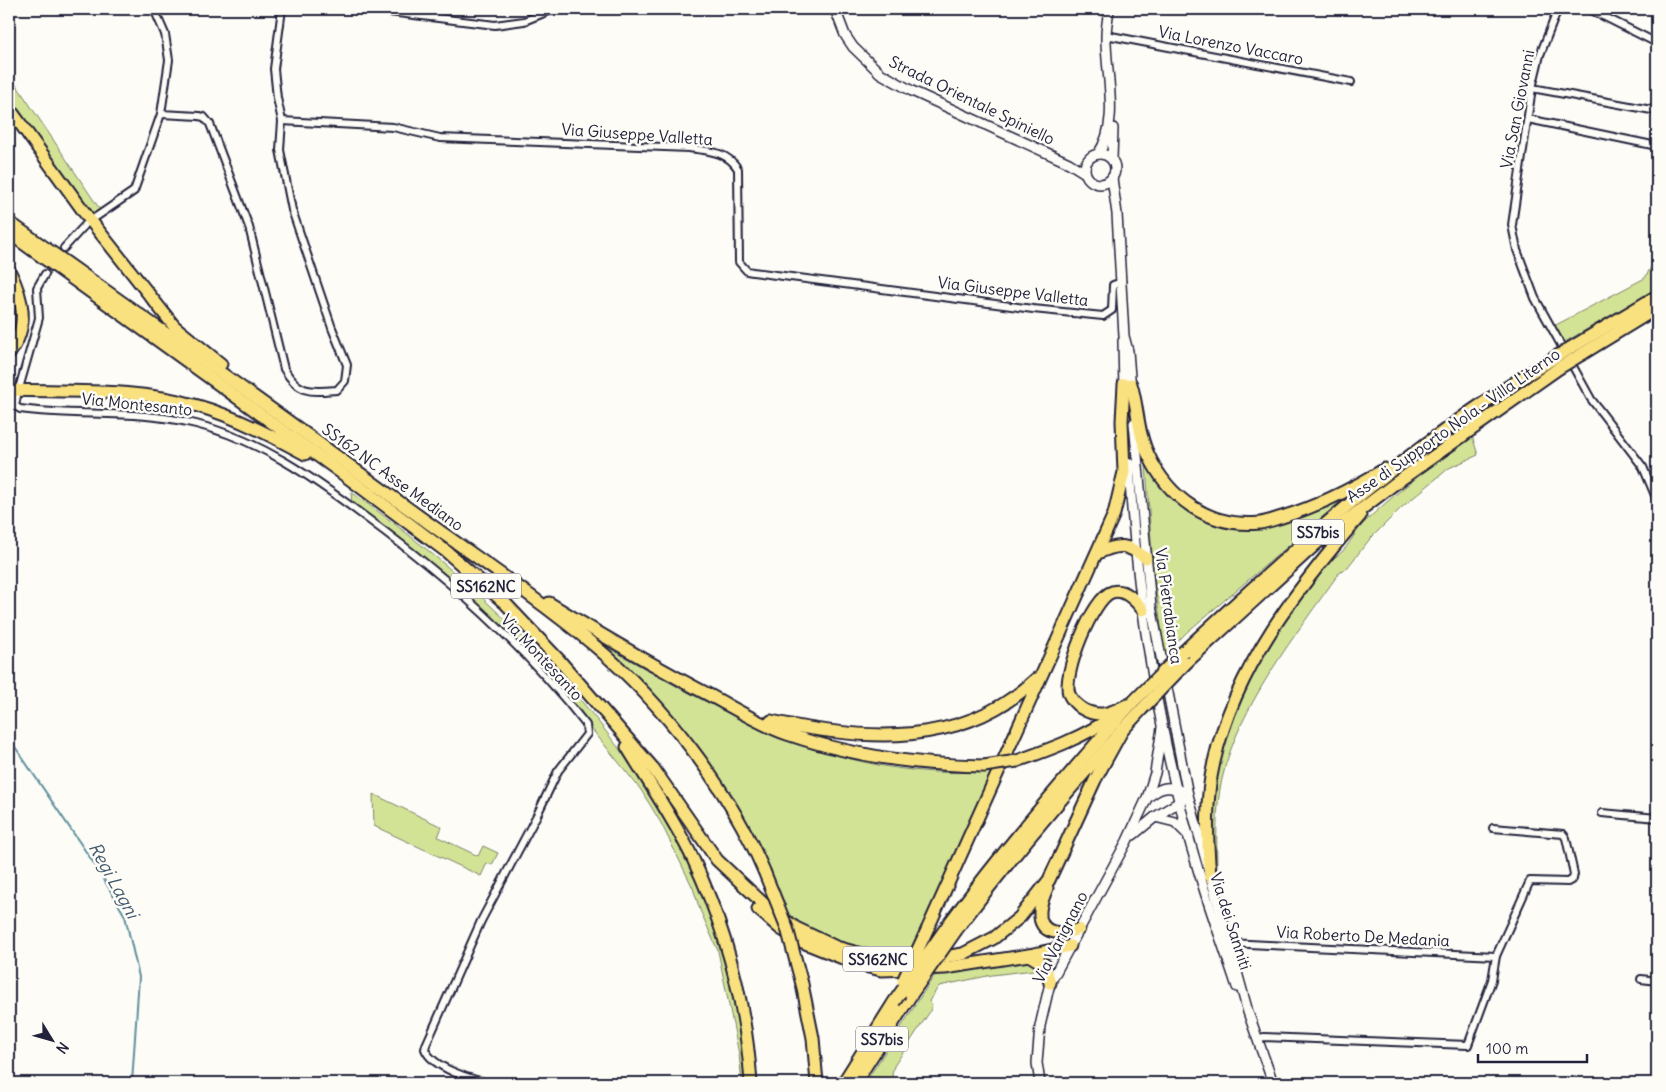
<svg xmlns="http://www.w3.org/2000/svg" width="1666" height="1092" font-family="Delius,sans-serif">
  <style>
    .grass { fill: #d3e396; stroke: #7a8268 }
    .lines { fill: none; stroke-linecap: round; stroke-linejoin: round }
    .stream { stroke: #5e8f9c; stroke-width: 2 }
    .street-casing { stroke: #22223b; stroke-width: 10 }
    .secondary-casing { stroke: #22223b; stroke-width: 12 }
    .highway-casing { stroke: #22223b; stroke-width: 15 }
    .street { stroke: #fdfcf7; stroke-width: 6 }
    .secondary { stroke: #fdfcf7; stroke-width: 9 }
    .highway { stroke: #fae180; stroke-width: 11 }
    .highway-bridge-casing { stroke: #22223b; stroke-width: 15; stroke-linecap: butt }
    .highway-bridge { stroke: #fae180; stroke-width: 11 }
    .labels { text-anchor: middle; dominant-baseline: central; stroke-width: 5; stroke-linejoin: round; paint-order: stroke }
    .shield { fill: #fdfcf7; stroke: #646373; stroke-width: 1 }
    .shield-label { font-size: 15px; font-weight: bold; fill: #22223b }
    .street-label { font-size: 16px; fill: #22223b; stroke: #fdfcf7 }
    .water-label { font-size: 18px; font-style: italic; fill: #40586c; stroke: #fdfcf7 }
  </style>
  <rect width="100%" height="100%" fill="#fdfcf7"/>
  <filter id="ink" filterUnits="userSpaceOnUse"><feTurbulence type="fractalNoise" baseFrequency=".02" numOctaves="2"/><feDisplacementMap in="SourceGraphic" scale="10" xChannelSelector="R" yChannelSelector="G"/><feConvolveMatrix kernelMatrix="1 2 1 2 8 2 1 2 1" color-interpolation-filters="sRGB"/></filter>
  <g filter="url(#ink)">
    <g class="grass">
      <path d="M9,74L101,211L89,218L9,106Z"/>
      <path d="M1657,249V289L1563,343L1554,326L1645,278L1651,267Z"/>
      <path d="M1472,436L1478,455L1449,468L1401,508L1369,540L1347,568L1339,573C1297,633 1238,707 1222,779C1215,809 1217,840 1217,871V873L1214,872C1213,848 1211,824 1213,800C1220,727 1273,617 1325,565C1331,559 1338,556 1343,551C1352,540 1358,527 1369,518C1401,488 1437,462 1472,436Z"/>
      <path d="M1146,465L1159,485L1175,501L1204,519L1267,527L1288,522L1348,495L1186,633L1165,655L1153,569Z"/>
      <path d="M351,492C496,593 662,760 718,932C734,981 741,1032 749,1083H742L739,1054L718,951L700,910L693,888L661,823L641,790L570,702L480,609L352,505Z"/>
      <path d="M604,645C726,716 847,784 994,771L907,958C861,953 830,940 789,919C764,852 729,787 685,730C660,700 631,673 604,645Z"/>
      <path d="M373,794L442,827L438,837L478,856L483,846L498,853L492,865L487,863L481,876L374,826Z"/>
      <path d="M1027,960L1042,969L992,975L939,986L929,1001L932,1006L929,1013L894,1066L892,1074L893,1079L888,1083H865L934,976Z"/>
    </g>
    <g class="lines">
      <path class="stream" d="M9,738L99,871L125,916L139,977L132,1083"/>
      <g class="street-casing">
        <g id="street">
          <path d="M154,9L165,34L169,60L161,114L199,116L204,117L210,124L249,227L284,369C299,394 310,392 337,390L345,381L347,365L332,328L292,210L280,150L282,121L277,98L274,69L282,9"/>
          <path d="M365,9L495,25L524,21L554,9"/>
          <path d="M1558,9L1540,55L1532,88L1512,225L1517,250L1535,298L1591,399L1643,467L1657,500"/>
          <path d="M1589,9L1657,43"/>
          <path d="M1106,35L1351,82"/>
          <path d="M1532,88L1657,111"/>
          <path d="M1528,119L1657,146"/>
          <path d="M282,121L393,127L440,138L689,148C708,151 727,151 738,169L739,262L747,271L753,272L1033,309L1103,316L1112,310L1113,285L1122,282"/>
          <path d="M93,219L134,191L161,114"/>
          <path d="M64,248L85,225"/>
          <path d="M20,385L39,318L37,288L45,274"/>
          <path d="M17,396L15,406L20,409C78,417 137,409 196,424C260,440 312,477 364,516C446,576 524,645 586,725L587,734L558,771L537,815L481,921L426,1045L425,1049C432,1068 474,1081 492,1083"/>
          <path d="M1602,813L1657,818"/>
          <path d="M1229,943L1496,956L1530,881L1568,882L1573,879L1574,874L1566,838L1563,834L1493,828"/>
          <path d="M1641,979L1657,981"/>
          <path d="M1257,1039L1264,1037L1468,1045L1492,980L1496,956"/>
        </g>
      </g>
      <g class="secondary-casing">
        <g id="secondary">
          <path d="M835,9L845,35L853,47L880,73L912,91L1069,163L1085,173"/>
          <circle cx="1100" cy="169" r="15"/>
          <path d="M1098,154C1121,121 1105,74 1106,36C1106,27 1108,18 1109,9"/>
          <path d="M1112,159L1113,128"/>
          <path d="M1112,178L1117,214L1124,336L1128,351L1131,390"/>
          <path d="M1123,341L1124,390"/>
          <path d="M1134,423L1151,606L1188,795L1248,1012L1273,1083"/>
          <path d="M1129,463C1136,598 1160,747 1200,876C1211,913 1225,950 1237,987"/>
          <path d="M1147,798C1158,789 1167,784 1181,791"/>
          <path d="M1155,817L1184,799"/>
          <path d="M1133,835L1155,817L1175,822L1189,836"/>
          <path d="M1040,1083L1037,1063L1040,1026L1050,983L1127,841L1147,798L1155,773L1162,728"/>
        </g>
      </g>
      <g class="highway-casing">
        <g id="highway">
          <path d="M9,108L87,216L174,326L221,364"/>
          <path d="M9,222C137,313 265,403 391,496C459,546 530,592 595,646C663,703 729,789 764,871"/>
          <path d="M9,233L343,474L447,552L505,603L559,660L653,768L717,860L766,906L796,928L836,947L880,959L918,961L963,954L994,938L1020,917L1049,880L1095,780L1123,729"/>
          <path d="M9,270C23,298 30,326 9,354"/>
          <path d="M1577,344L1657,296"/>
          <path d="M1582,354L1657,308"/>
          <path d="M1131,384C1138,406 1137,432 1148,454C1168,498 1209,528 1260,523C1267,522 1275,519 1282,517C1319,506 1352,489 1385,469"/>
          <path d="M9,390C71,392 137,388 198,406C236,417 270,435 305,454"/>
          <path d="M1098,553C1119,543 1127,544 1146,558"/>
          <path d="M549,603C603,636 657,668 713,697C737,710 761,725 787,734C851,756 917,765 984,766"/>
          <path d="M1184,651C1271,570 1361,489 1459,420C1489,398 1522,378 1554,358"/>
          <path d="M1187,662L1317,543L1393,485L1559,368"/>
          <path d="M1127,705C1111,713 1098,719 1081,708C1077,705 1071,699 1069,694C1062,675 1093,597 1112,592C1125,588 1136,601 1143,610"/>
          <path d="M771,721C864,741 962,749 1036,679"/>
          <path d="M627,747C649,783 675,821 693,859C726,929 746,1006 751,1083"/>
          <path d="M1017,761C1051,749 1084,737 1114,716"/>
          <path d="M1210,876C1207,838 1205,800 1214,762C1235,668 1298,587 1360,516"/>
          <path d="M1047,888C1044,896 1040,904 1040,912C1038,936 1064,935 1079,929"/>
          <path d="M758,909L781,929L800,941L860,965L881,970L945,968L1029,955L1045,965L1050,983"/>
          <path d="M948,925C1006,847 1068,774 1133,702"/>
          <path d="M928,928L1114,514L1124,472L1122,421L1124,384"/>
          <path d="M957,929C1015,852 1077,779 1142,709"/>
          <path d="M1029,955L1070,946"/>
          <path d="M802,984L813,1038L817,1083"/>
          <path d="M843,1083L894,1002"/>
          <path d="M855,1083L911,995"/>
        </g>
      </g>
      <use href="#street" class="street"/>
      <use href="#secondary" class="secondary"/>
      <use href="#highway" class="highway"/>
      <g class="highway-bridge-casing">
        <g id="highway-bridge">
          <path d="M1554,358L1577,344"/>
          <path d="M1559,368L1582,354"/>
          <path d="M1133,702L1184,651"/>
          <path d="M1142,709L1187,662"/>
          <path d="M984,766L1017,761"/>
          <path d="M764,871L787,928L802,984"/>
          <path d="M903,981L928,928"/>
          <path d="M911,995L957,929"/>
          <path d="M894,1002L948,925"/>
        </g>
      </g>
      <use href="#highway-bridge" class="highway-bridge"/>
    </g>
  </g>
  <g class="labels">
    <g class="shield">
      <rect x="1292" y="519.5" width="52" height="25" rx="4"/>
      <rect x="451" y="573.5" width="70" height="25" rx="4"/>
      <rect x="843" y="946.5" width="70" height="25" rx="4"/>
      <rect x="856" y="1026.5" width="52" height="25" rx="4"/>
    </g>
    <g class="shield-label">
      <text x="1318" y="532">SS7bis</text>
      <text x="486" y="586">SS162NC</text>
      <text x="878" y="959">SS162NC</text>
      <text x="882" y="1039">SS7bis</text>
    </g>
    <g class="street-label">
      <text transform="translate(1231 45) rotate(11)">Via Lorenzo Vaccaro</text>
      <text transform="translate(972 100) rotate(26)">Strada Orientale Spiniello</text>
      <text transform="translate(1517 109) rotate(-79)">Via San Giovanni</text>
      <text transform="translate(637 134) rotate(4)">Via Giuseppe Valletta</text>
      <text transform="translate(1013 291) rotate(7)">Via Giuseppe Valletta</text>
      <text transform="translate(137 404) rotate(6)">Via Montesanto</text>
      <text transform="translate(1453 425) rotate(-35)">Asse di Supporto Nola - Villa Literno</text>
      <text transform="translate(393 477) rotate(36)">SS162 NC Asse Mediano</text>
      <text transform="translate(1169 606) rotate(82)">Via Pietrabianca</text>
      <text transform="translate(542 657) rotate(47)">Via Montesanto</text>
      <text transform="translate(1231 921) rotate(72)">Via dei Sanniti</text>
      <text transform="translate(1363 936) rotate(3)">Via Roberto De Medania</text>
      <text transform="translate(1060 937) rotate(-63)">Via Varignano</text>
    </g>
    <g class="water-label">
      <text transform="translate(114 880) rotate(61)">Regi Lagni</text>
    </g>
  </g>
  <rect width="1666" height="1092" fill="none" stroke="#fdfcf7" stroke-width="30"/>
  <rect x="15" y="15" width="1636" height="1062" fill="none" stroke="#22223b" stroke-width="2" filter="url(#ink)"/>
  <g transform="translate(52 1040) rotate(127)" stroke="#fdfcf7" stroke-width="4" paint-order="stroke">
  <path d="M0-4L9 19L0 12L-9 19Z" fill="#22223b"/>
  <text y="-8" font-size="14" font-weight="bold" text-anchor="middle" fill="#22223b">N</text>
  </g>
  <path d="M1478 1054v8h109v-8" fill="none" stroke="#22223b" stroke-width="2.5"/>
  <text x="1486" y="1054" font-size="15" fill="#22223b" stroke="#fdfcf7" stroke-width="4" paint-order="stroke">100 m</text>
</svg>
